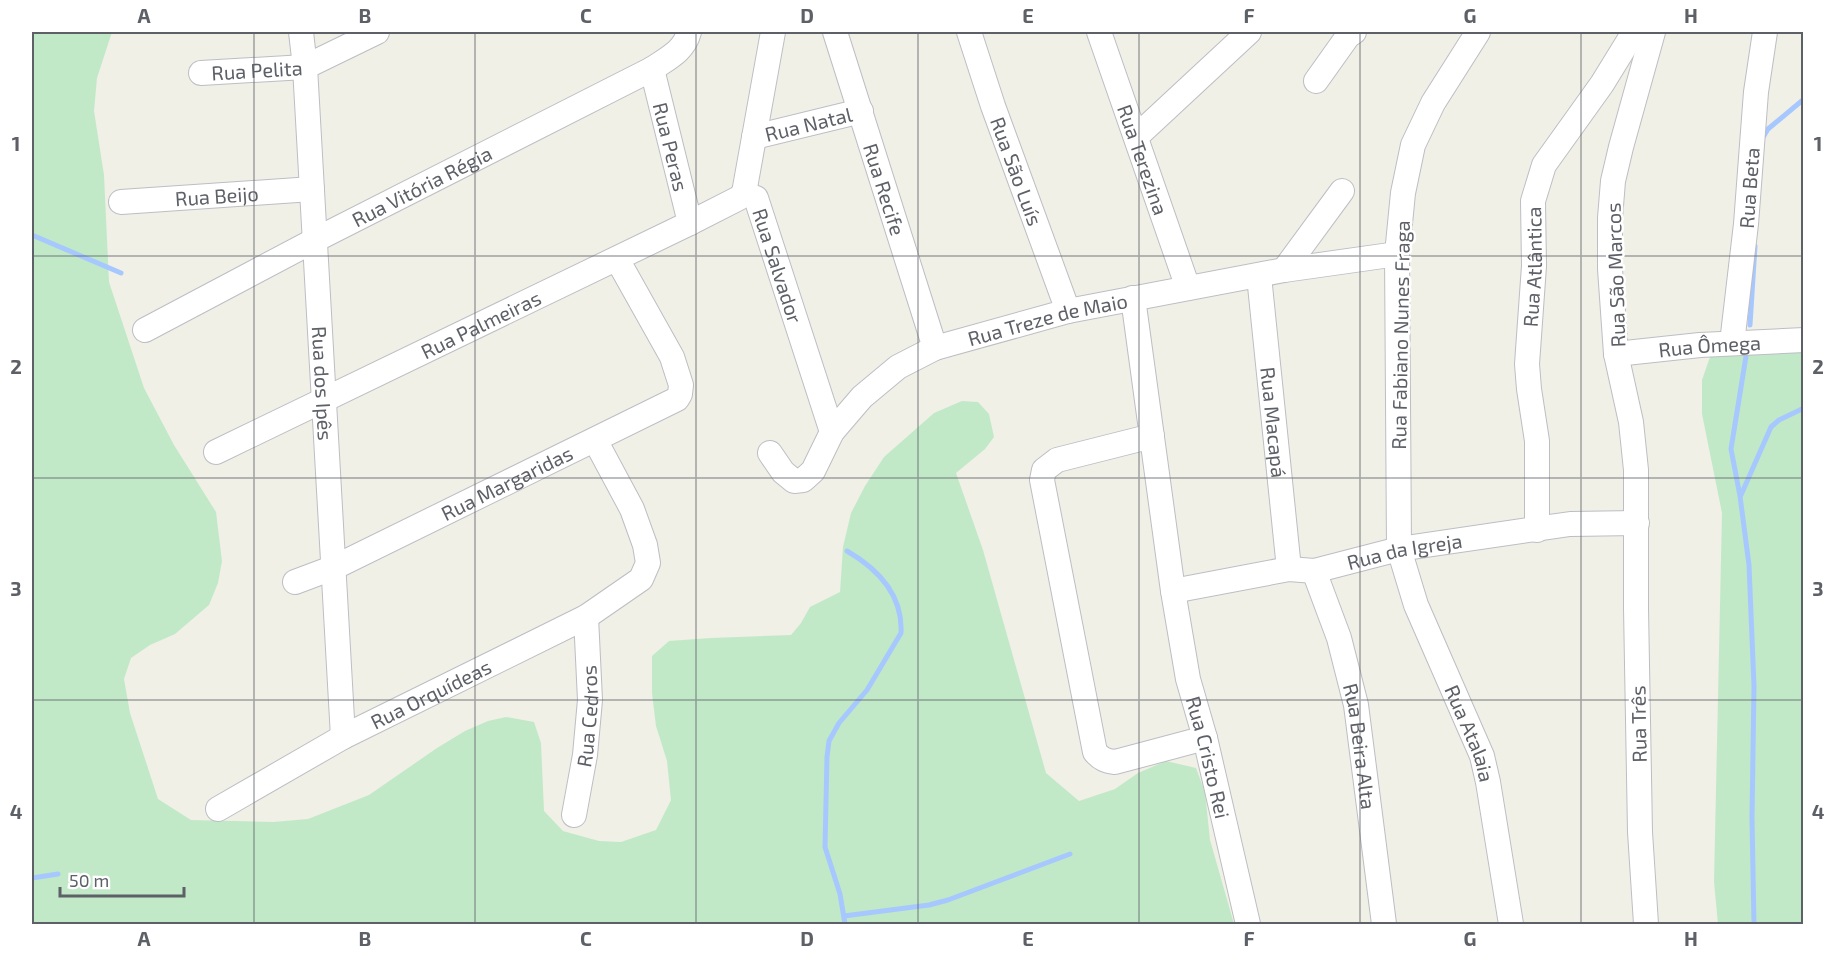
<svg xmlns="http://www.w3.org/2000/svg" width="1835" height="956" font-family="'Exo 2',sans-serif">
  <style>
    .green { fill: #c1e9c8 }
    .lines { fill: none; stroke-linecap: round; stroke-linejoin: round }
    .stream { stroke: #a7c8ff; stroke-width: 5 }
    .minor-casing { stroke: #bdbec5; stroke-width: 26 }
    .minor { stroke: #fff; stroke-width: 24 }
    .grid { fill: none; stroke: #5d6067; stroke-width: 1.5; stroke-opacity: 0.55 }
    .labels { text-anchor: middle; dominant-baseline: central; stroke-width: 5; stroke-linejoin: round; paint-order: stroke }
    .street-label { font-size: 20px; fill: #5d6067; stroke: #fff }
    .neatline { fill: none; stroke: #5d6067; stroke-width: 2 }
    .grid-label { font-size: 20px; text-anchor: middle; font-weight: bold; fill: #5d6067 }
  </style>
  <rect width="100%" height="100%" fill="#f0f0e6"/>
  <g class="green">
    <path d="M32,32H112L97,78L94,111L104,175L109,282L144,388L174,445L216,512L222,561L218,583L209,605L175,634L150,645L131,658L124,679L130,713L158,799L191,820L273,822L308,819L369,795L437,748L465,731L488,721L506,717L534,722L541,743L544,811L563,831L599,841L621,842L656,830L671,800L667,761L656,726L652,693V656L669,641L711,638L791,635L801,623L810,607L840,592L843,547L851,513L865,486L884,457L934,413L962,401L978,402L989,414L994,437L985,449L956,473L983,550L1046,773L1079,801L1115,789L1138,773L1166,761L1196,768L1205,792L1210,840L1234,924H32Z"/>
    <path d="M1734,343L1803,350V924H1718L1714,882L1722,513L1702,414V380L1710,357Z"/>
  </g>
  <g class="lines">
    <g class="stream">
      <path d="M1762,139L1768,129L1804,99"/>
      <path d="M32,235L121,273"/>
      <path d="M1750,325L1755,246"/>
      <path d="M1747,350L1731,449L1740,496L1749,565L1754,686L1752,818L1754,924"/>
      <path d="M1741,495L1771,427L1779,420L1804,408"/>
      <path d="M32,878L58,874"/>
      <path d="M844,916L929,905L948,900L1070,854"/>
      <path d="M845,924L840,894L825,847L827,757L829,741L839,723L867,690L901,633C903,595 878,569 847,551"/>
    </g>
    <g class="minor-casing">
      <g id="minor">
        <path id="s1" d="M301,32L305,67L343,737"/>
        <path id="s2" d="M835,32L935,348"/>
        <path id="s3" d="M969,32L993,106L1068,311"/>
        <path id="s4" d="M1099,32L1188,288"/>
        <path id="s5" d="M1478,32L1433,103L1413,145L1403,193L1397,254L1399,549L1416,605L1482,756L1488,782L1511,924"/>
        <path id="s6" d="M652,69L690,223"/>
        <path id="s7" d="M201,73L305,67L377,32"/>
        <path d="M1316,81L1348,36L1354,32"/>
        <path id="s8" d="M754,137L861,111"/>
        <path d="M1136,137L1249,32"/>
        <path id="s9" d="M744,193L756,198L832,432"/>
        <path d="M744,193L773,32"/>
        <path id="s10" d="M121,202L312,189"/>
        <path d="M1284,270L1342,191"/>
        <path id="s11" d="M1259,276L1289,569"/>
        <path id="s12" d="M1133,298L1173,591L1188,679L1205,738L1248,924"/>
        <path id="s13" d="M145,330L315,240L652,69C668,58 684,51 689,32"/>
        <path id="s14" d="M1732,343L1746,224L1756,92L1765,32"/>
        <path id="s15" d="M1616,354L1700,345L1804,340"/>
        <path d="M1152,436L1057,460L1044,470L1042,480L1095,752C1101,759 1106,761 1115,762L1205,738"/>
        <path id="s16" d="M216,452L690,223L739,198L744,193"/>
        <path id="s17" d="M770,453L783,472L794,481L803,480L813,471L832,432L862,397L898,367L935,348L1068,311L1284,270L1397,254"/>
        <path id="s18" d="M1537,530V441L1529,389L1527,364L1534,266L1533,201L1544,165L1602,84L1634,32"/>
        <path id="s19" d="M1314,571L1339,638L1356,705L1384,924"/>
        <path id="s20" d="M295,582L335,567L677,399L680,394L681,385L672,357L617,259"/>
        <path id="s21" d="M1173,591L1289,569L1314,571L1399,549L1570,524L1637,523"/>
        <path id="s22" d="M218,809L343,737L586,617L641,579L648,563L645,545L632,509L595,440"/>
        <path id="s23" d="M574,815L585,755L590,700L586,617"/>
        <path d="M1646,924L1640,832L1636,608V470L1631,422L1616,354L1610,269V218L1613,181L1621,147L1653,32"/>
      </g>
    </g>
    <use href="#minor" class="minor"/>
  </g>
  <path class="grid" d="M254,32V924M475,32V924M696,32V924M918,32V924M1139,32V924M1360,32V924M1581,32V924M32,256H1804M32,478H1804M32,700H1804"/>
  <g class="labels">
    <g class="street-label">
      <text stroke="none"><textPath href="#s7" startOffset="56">Rua Pelita</textPath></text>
      <text stroke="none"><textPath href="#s8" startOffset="56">Rua Natal</textPath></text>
      <text stroke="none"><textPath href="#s6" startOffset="80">Rua Peras</textPath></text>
      <text stroke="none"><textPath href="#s4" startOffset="135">Rua Terezina</textPath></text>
      <text stroke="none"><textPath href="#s3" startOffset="147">Rua São Luís</textPath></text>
      <text stroke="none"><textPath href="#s13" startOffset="312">Rua Vitória Régia</textPath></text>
      <text stroke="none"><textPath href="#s14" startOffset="156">Rua Beta</textPath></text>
      <text stroke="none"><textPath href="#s2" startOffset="165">Rua Recife</textPath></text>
      <text stroke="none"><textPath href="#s10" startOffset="96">Rua Beijo</textPath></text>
      <text stroke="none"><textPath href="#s9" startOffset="84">Rua Salvador</textPath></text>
      <text stroke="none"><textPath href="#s18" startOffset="264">Rua Atlântica</textPath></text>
      <text transform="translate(1615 275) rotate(-92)">Rua São Marcos</text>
      <text stroke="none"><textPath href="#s17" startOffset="354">Rua Treze de Maio</textPath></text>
      <text stroke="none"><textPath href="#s16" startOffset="294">Rua Palmeiras</textPath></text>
      <text transform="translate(1400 335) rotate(-89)">Rua Fabiano Nunes Fraga</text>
      <text stroke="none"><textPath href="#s15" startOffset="94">Rua Ômega</textPath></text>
      <text stroke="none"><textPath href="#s1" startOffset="352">Rua dos Ipês</textPath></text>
      <text stroke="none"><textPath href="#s11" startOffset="147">Rua Macapá</textPath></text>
      <text stroke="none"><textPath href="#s20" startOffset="234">Rua Margaridas</textPath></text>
      <text stroke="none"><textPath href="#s21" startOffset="236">Rua da Igreja</textPath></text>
      <text stroke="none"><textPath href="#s22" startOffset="242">Rua Orquídeas</textPath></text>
      <text stroke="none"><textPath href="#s23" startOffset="100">Rua Cedros</textPath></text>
      <text transform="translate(1638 724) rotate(-91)">Rua Três</text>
      <text stroke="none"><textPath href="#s5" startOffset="734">Rua Atalaia</textPath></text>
      <text stroke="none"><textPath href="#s19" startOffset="182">Rua Beira Alta</textPath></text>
      <text stroke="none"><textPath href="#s12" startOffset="466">Rua Cristo Rei</textPath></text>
    </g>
  </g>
  <rect width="1835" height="956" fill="none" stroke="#ffffff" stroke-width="66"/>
  <path d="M60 887v9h124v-9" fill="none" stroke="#5d6067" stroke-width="3"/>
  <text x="69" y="887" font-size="18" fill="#5d6067" stroke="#ffffff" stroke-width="4.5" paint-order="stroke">50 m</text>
  <rect x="33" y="33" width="1769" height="890" class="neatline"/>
  <g class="grid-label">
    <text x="144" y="23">A</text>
    <text x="365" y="23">B</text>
    <text x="586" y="23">C</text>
    <text x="807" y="23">D</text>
    <text x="1028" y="23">E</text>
    <text x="1249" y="23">F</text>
    <text x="1470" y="23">G</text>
    <text x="1691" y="23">H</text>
    <text x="16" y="151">1</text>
    <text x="1818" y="151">1</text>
    <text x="16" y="374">2</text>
    <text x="1818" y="374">2</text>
    <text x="16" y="596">3</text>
    <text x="1818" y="596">3</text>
    <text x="16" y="819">4</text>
    <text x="1818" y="819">4</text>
    <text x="144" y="946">A</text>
    <text x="365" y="946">B</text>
    <text x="586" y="946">C</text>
    <text x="807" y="946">D</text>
    <text x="1028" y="946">E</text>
    <text x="1249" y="946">F</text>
    <text x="1470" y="946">G</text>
    <text x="1691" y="946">H</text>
  </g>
</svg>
